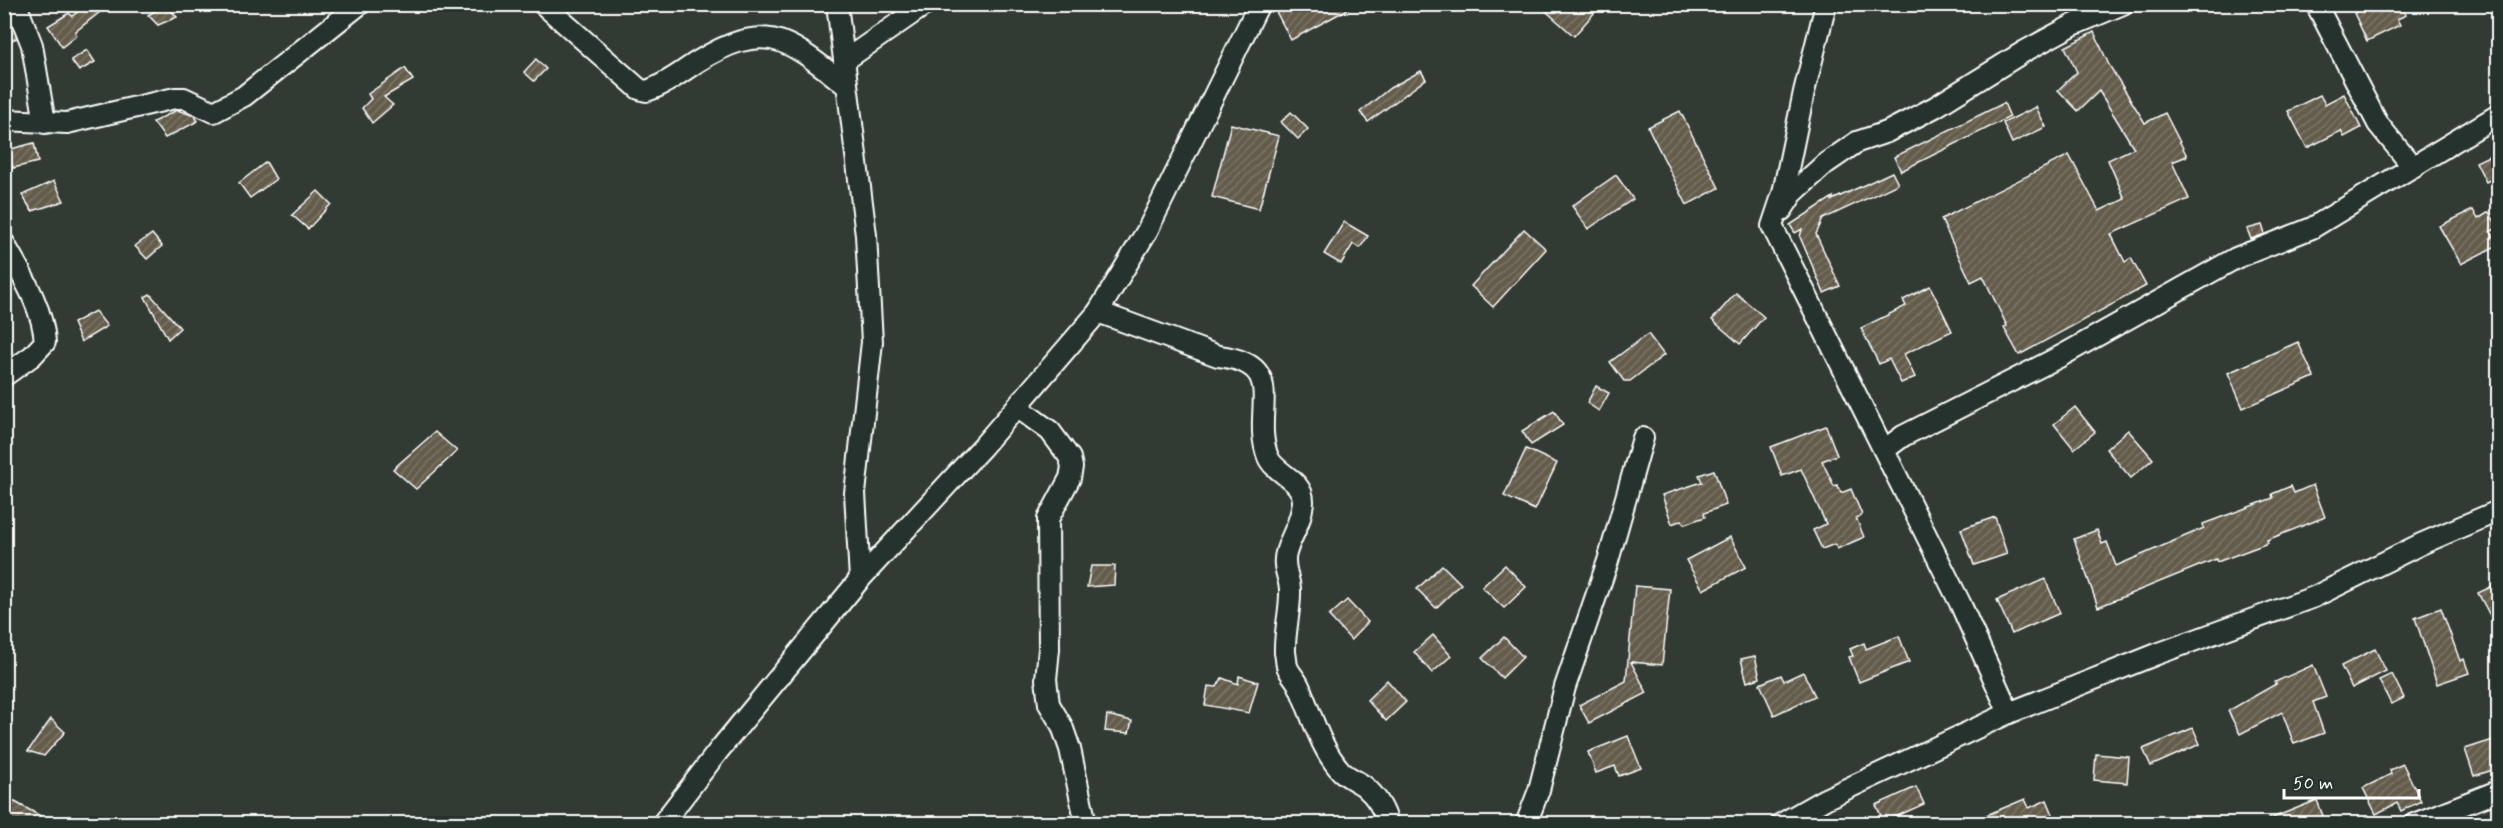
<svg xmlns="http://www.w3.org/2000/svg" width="2503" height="828" font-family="Mynerve,sans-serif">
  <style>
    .building { fill: url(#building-hatch); stroke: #fff; stroke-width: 1.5 }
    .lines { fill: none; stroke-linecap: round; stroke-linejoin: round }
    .street-casing { stroke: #fff; stroke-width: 24 }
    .street { stroke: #26332d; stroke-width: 20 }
  </style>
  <defs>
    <pattern id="building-hatch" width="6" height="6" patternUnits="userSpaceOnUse" patternTransform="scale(1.5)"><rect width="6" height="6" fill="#635c4c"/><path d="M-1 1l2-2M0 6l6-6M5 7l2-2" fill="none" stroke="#7a7467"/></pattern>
  </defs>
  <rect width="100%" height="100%" fill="#323b33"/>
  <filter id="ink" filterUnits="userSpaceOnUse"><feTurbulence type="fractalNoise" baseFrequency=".0167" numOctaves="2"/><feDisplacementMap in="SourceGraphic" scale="12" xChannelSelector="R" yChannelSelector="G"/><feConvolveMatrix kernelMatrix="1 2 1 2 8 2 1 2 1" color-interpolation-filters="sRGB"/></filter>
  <g filter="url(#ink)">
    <g class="building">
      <path d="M88,4H110L75,32L77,35L62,47L48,26L69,13L72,16Z"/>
      <path d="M1272,4H1357L1291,40Z"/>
      <path d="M1538,4H1602L1574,36Z"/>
      <path d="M2371,4H2401L2406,15L2397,19L2400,25L2367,41L2354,13Z"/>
      <path d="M166,5L177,17L158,25L148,15Z"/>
      <path d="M4,6L17,38L4,43Z"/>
      <path d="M2094,32L2109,65L2145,123L2165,113L2187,156L2172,162L2189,199L2111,234L2125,262L2131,258L2146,286L2019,355L2004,328L2007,326L1983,276L1971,282L1941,219L2069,155L2099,211L2125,199L2108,160L2134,148L2099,91L2078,111L2058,90L2077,72L2065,47Z"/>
      <path d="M87,50L95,62L79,71L71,60Z"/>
      <path d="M536,59L546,69L534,81L524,72Z"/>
      <path d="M405,68L413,80L384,97L393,105L372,123L362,108L371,99L368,94Z"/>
      <path d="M1421,71L1426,79L1368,122L1360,112L1390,88Z"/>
      <path d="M2344,94L2361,128L2344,137L2341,131L2307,148L2288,111L2320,95L2325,104Z"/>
      <path d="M2004,103L2010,117L1901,171L1894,157Z"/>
      <path d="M2036,107L2046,127L2012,143L2003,123Z"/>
      <path d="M177,110L195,116L198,121L165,138L153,122Z"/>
      <path d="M1680,111L1719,188L1687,205L1648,127Z"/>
      <path d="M1291,112L1308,129L1298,139L1281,122Z"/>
      <path d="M1231,124L1279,136L1259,209L1212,197Z"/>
      <path d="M34,143L38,162L13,168L7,150Z"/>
      <path d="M2499,151V175L2486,182L2476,162Z"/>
      <path d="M266,162L276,179L250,198L239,183Z"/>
      <path d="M1892,172L1898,184L1823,219L1816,234L1840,286L1824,293L1800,237L1802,229L1795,233L1790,225L1833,197L1832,200Z"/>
      <path d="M1616,175L1633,199L1588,229L1572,206Z"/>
      <path d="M54,181L64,201L32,211L22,195Z"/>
      <path d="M318,191L331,204L308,229L292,215Z"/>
      <path d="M2473,210L2478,219L2489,212L2498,227L2490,232L2498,245L2461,264L2439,226Z"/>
      <path d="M1344,222L1368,236L1360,248L1353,244L1341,264L1324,254Z"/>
      <path d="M2262,225L2265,234L2251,239L2247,229Z"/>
      <path d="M1524,229L1546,249L1493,307L1471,286Z"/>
      <path d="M152,234L162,246L147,259L135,246Z"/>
      <path d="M1930,286L1952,331L1904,354L1915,377L1901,383L1889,359L1879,364L1861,328L1906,306L1903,300Z"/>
      <path d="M1736,293L1764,317L1740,344L1712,320Z"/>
      <path d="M150,294L180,328L168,339L145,297Z"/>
      <path d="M95,311L107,326L81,342L73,323Z"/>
      <path d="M1648,334L1664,355L1630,381H1624L1610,362Z"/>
      <path d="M2298,342L2314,377L2243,408L2228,373Z"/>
      <path d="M1596,386L1609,393L1599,411L1587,403Z"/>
      <path d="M2075,407L2095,432L2074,449L2054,424Z"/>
      <path d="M1554,411L1563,425L1531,445L1522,431Z"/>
      <path d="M1826,426L1837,455L1822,461L1834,486L1837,485L1841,493L1851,489L1862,515L1856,518L1864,537L1837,549L1835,544L1822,549L1813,530L1826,524L1801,469L1782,476L1771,447Z"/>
      <path d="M2128,430L2153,459L2131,478L2106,449Z"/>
      <path d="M435,432L457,451L416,489L393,469Z"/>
      <path d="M1526,449L1557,463L1535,510L1504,496Z"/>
      <path d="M1714,470L1726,505L1704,513L1705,517L1684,524L1682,520L1672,524L1662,495L1702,482L1699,475Z"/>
      <path d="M2313,485L2325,517L2267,540L2268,543L2217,562L2216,559L2098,607L2074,539L2097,530L2102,544L2107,542L2116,566L2204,528L2203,524L2273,498L2272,494L2291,486L2294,493Z"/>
      <path d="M1995,517L2007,554L1974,565L1961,529Z"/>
      <path d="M1730,537L1746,567L1703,590L1686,560Z"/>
      <path d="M1442,565L1461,584L1436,608L1417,589Z"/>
      <path d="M1505,565L1526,587L1504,608L1482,587Z"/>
      <path d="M1091,566H1115L1114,585L1087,587Z"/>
      <path d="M2045,579L2060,613L2012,634L1997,600Z"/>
      <path d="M2499,583V632L2478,593Z"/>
      <path d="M1635,586L1670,589L1662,665L1631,662L1647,693L1589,723L1579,705L1626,681Z"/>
      <path d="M1347,600L1368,622L1351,640L1329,616Z"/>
      <path d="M2441,608L2460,661L2464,659L2469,673L2437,684L2415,618Z"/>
      <path d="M1433,635L1451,656L1432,673L1414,652Z"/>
      <path d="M1899,636L1909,662L1859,682L1849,657L1853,656L1850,649L1864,643L1866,649Z"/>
      <path d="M1504,637L1523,657L1502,678L1482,658Z"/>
      <path d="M2375,649L2386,671L2352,688L2341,666Z"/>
      <path d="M1755,656L1760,678L1747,682L1741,659Z"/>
      <path d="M2313,665L2326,697L2313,702L2324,733L2294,744L2282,712L2240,734L2228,711L2276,684L2275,682Z"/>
      <path d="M1803,672L1815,696L1774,715L1760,684L1781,675L1784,681Z"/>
      <path d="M2392,674L2404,698L2391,704L2379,680Z"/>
      <path d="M1239,676L1258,682L1249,713L1205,705L1208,686L1217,687L1222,678L1238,684Z"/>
      <path d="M1387,680L1406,702L1386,721L1367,700Z"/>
      <path d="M1107,715L1132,721L1129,733L1105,731Z"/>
      <path d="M51,719L65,732L44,756L28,751Z"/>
      <path d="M2193,728L2200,744L2151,766L2143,749Z"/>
      <path d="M1628,736L1641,768L1619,776L1615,766L1596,773L1588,752Z"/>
      <path d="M2499,738V768L2474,776L2465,749Z"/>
      <path d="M2096,754L2129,757L2127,783L2094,780Z"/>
      <path d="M2403,764L2421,801L2401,811L2397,803L2376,814L2363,788L2391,774L2390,770Z"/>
      <path d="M1916,787L1924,804L1884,822L1876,805Z"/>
      <path d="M4,796L55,824H4Z"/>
      <path d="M2025,799L2029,808L2047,800L2057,824H1965Z"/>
      <path d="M2317,800L2326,824H2260V823Z"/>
    </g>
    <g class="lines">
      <g class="street-casing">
        <g id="street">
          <path d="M16,4L32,45L45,123"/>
          <path d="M543,4L639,89L646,91C664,86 681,72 697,62C768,18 788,40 847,86"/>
          <path d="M837,4L866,235L872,342L855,493L860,579"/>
          <path d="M1826,4L1804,92L1783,193L1772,226L1960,603L2009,713"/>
          <path d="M2316,4L2378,124L2413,167"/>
          <path d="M844,61L926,4"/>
          <path d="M4,120L67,123L175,98H184L214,112L244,96L360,4"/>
          <path d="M1782,210L1793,193L1825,164L1857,142L1887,132L1935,107L2025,51L2073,25L2123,4"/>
          <path d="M4,243C21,274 43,307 45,342L32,356L4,376"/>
          <path d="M1098,312L1218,356C1291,364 1250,411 1268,457C1275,474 1304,480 1303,502C1301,524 1291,535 1286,553C1282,566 1289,576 1290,589C1291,610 1284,631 1285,653C1286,656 1286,662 1287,666C1289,673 1296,679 1299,686C1311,713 1320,748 1341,771C1347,777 1357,781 1364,786C1376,796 1384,809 1388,824"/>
          <path d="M1017,407L1050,431L1070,458L1072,467L1070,478L1048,519L1049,649L1046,679L1049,704L1062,726L1070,749L1086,824"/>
          <path d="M1884,450L1903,436L2061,356L2236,258L2312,228L2498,115"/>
          <path d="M662,824L719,750L860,579L983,446L1098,312L1147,231L1259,4"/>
          <path d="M1526,824L1539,790L1565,687L1608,561L1643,438"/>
          <path d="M1781,824L1825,799L2009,713L2157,654L2314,597L2421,544L2498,511"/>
          <path d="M2414,824L2498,791"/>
        </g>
      </g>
      <use href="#street" class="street"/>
    </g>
  </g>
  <rect width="2503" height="828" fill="none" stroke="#26332d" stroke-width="24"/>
  <rect x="12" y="12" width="2479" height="804" fill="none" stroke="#fff" stroke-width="2" filter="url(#ink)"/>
  <path d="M2284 789v9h135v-9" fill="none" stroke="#ffffff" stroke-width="3"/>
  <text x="2293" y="789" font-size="18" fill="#ffffff" stroke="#26332d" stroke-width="4.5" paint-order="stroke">50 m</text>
</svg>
